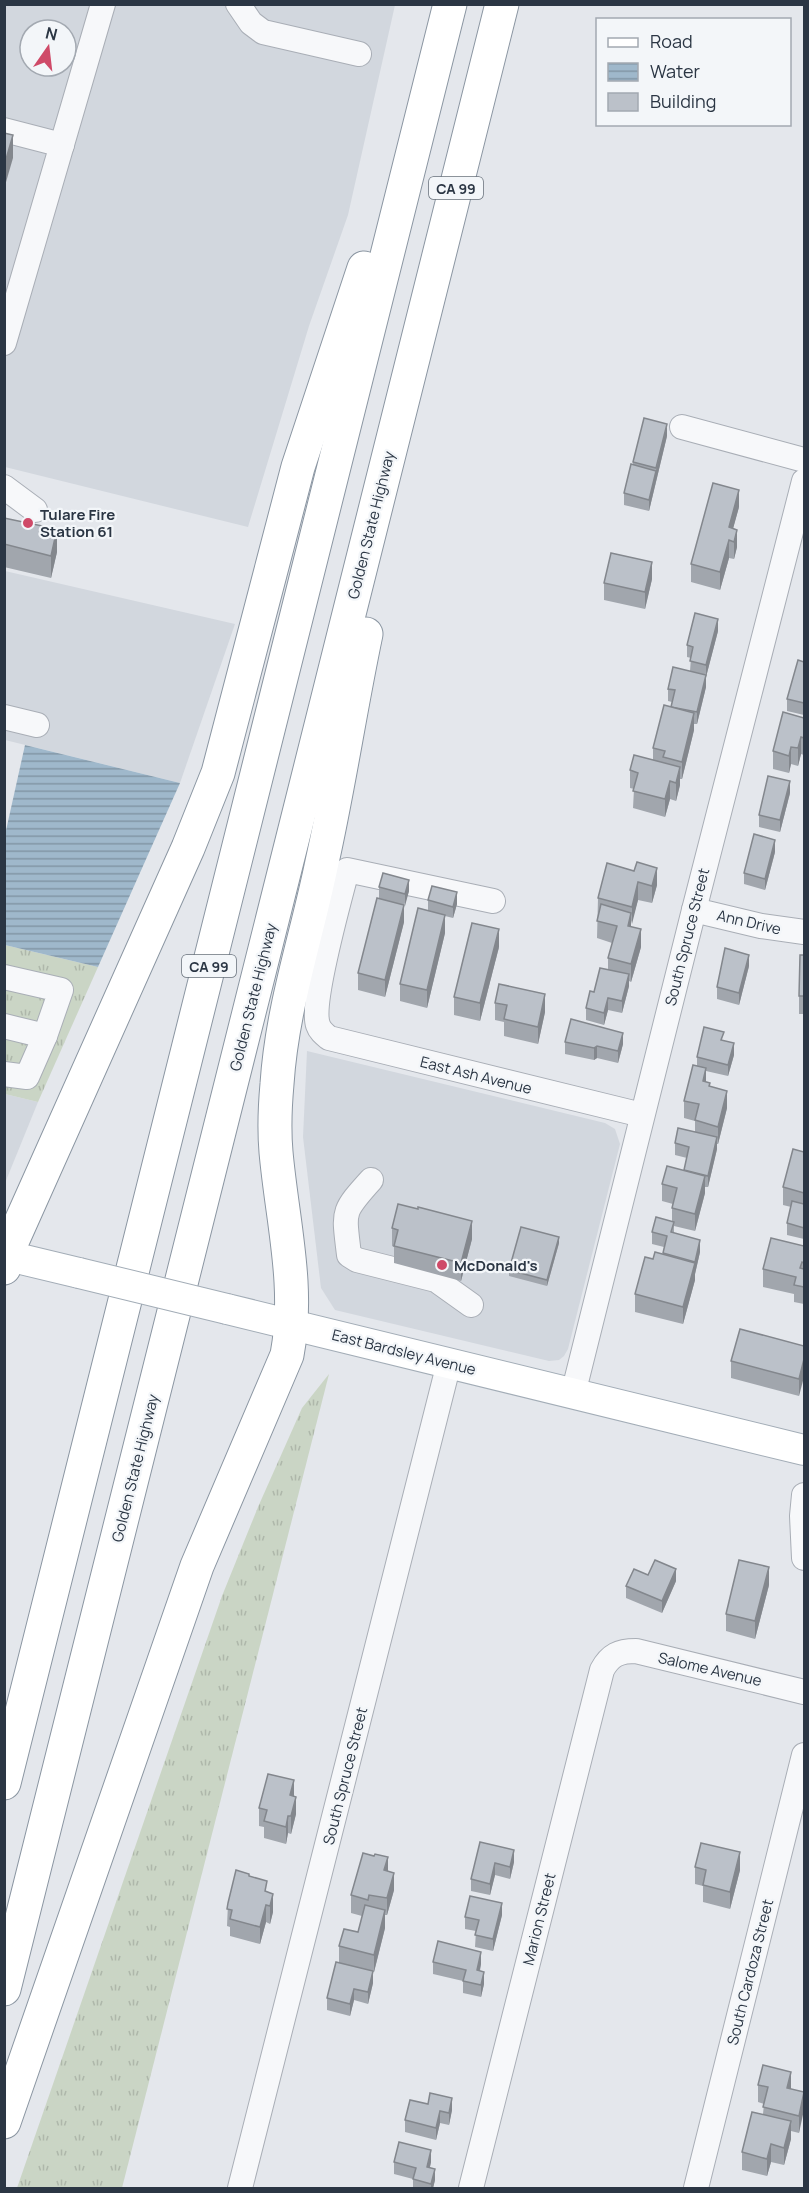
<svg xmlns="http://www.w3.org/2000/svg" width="809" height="2193" font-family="Manrope,sans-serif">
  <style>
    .built { fill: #d2d7de; fill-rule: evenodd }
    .grass { fill: url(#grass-tufts) }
    .water { fill: url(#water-rules) }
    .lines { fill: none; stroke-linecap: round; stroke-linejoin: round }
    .minor-casing { stroke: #a9aeb6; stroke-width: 26 }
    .major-casing { stroke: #a3adb7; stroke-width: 32 }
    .highway-casing { stroke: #8b96a2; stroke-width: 35 }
    .minor { stroke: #f7f8fa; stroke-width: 24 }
    .major { stroke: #fff; stroke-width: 30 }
    .highway { stroke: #fff; stroke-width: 33 }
    .major-bridge-casing { stroke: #a3adb7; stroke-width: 32; stroke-linecap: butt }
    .major-bridge { stroke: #fff; stroke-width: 30 }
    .wall { fill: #a1a6ad }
    .shaded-wall { fill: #83878d }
    .building { fill: #bbc1c9; stroke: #83878d; stroke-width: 1.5 }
    .poi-dot { fill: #cf4a68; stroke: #f3f6f9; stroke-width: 2 }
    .labels { text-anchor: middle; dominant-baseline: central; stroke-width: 4.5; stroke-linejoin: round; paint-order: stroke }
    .shield { fill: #f3f6f9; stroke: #67707a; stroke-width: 1.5 }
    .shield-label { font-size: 14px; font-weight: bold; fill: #2b3644 }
    .poi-label { font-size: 15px; font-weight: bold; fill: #2b3644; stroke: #f3f6f9; text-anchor: start }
    .street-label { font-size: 15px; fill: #2b3644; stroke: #f3f6f9 }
  </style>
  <defs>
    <pattern id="grass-tufts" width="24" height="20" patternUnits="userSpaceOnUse" patternTransform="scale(1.5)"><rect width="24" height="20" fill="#cad5c5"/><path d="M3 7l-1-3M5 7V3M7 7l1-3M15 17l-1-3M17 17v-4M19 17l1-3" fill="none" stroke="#aeb7aa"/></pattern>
    <pattern id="water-rules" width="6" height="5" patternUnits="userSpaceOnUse" patternTransform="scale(1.5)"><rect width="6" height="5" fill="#9fb8cb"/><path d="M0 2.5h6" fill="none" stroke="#8296a6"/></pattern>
  </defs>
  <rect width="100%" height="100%" fill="#e4e7ec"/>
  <g class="built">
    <path d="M5,5H395L348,215L309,326L248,527L5,467ZM30,30H66V66H30Z"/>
    <path d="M5,571L235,624L180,783L5,740Z"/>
    <path d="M307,1051L605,1123L615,1129L620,1144L568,1349L564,1356L559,1360L549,1361L335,1310L321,1288L303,1137Z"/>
    <path d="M5,1094L38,1102L5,1183Z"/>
  </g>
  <g class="grass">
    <path d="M5,945L98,967L38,1102L5,1094Z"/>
    <path d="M329,1374L122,2188H17L222,1596L258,1507L302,1408Z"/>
  </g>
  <path class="water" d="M25,745L180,783L98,967L5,945V835Z"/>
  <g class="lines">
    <g class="minor-casing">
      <g id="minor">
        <path d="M238,4L251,23L263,32L359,54"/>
        <path d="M4,130L62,145"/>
        <path d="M4,343L103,4"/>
        <path d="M682,427L804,460"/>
        <path d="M4,487L35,510"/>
        <path d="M4,717L37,725"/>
        <path d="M493,901L347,870C340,898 310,1002 318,1025C320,1031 324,1034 329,1038L642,1115"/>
        <path d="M694,910L761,926L804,932"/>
        <path d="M4,977L61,990L45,1036L27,1077L4,1074"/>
        <path d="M4,1026L45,1036"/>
        <path d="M371,1180C341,1213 344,1211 349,1255L357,1260L436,1280L471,1305"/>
        <path d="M573,1394L694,910L804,481"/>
        <path d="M804,1495L802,1516L804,1558"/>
        <path d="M240,2188L449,1363"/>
        <path d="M471,2188L602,1670C610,1655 619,1651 636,1651L804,1692"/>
        <path d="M696,2188L804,1755"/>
      </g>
    </g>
    <g class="major-casing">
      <g id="major">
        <path d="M4,1255L79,1273"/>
        <path d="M227,1309L804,1450"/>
      </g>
    </g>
    <g class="highway-casing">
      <g id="highway">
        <path d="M4,1268L6,1255L188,848L218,773L298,467L364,268"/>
        <path d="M4,1783L450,4"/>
        <path d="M4,1989L502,4"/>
        <path d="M4,2122L197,1566L287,1355C300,1286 282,1220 276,1152C274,1129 275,1106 277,1084C282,1007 307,936 322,862C339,786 350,710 366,634"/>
      </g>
    </g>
    <use href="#minor" class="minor"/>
    <use href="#major" class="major"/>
    <use href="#highway" class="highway"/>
    <g class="major-bridge-casing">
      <path id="major-bridge" d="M79,1273L227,1309"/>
    </g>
    <use href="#major-bridge" class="major-bridge"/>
  </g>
  <g class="wall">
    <path d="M667,436L649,511L624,505V493L633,465V462Z"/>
    <path d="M739,507L733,528L737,547L734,559L729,558L720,590L691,582V564Z"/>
    <path d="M4,518L57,552L51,578L4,567Z"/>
    <path d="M652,579L645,609L604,600V583Z"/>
    <path d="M718,631L706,677V687L697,724H694V730L682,779H680V785L676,801L670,799L665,817L633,808L634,789L630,788V770L653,760V748L671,707L672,702L668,701V689L690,671L691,658L687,657V645Z"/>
    <path d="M804,662V715L787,711V699Z"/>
    <path d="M804,718V755L801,754L798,766L791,764L789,773L773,769V751Z"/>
    <path d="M790,793L780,832L759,827V815Z"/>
    <path d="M775,852L765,890L744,884V873Z"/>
    <path d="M607,863L657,885L652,903L638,900L631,924V927L641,947L631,982L629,981V986L622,1013L608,1010L604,1025L586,1020V1008L594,992L608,969V958L612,943L597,938L598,898Z"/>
    <path d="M379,887L409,891L404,906V922L385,997L358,990V973L379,898Z"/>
    <path d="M428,900L457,904L453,918L445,916V933L427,1008L400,1001V984L428,911Z"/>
    <path d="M499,947L480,1021L454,1015V997Z"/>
    <path d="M804,955V1014H799V996Z"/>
    <path d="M749,966L739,1005L717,999V987Z"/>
    <path d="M495,1003L545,1012L538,1044L504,1036V1022L495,1020Z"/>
    <path d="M724,1041L734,1055L728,1076L706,1071V1082L727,1108L718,1144H717V1149L708,1187H705V1193L695,1231L674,1226V1233L700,1252L695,1274V1280L683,1324L635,1312V1294L653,1259L663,1254L664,1247L652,1244V1232L672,1221V1208L673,1204L662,1201V1184L684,1170L687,1158L675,1155V1143L695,1132V1121L684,1118V1101L697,1066V1057Z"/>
    <path d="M565,1042L623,1044L618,1063L597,1058L594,1060L565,1054Z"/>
    <path d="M804,1152V1239L787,1235V1223L791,1207L783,1205V1187Z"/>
    <path d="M392,1228L472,1239L461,1281L394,1263V1247L392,1246Z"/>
    <path d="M559,1243L547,1286L509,1276V1270Z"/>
    <path d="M804,1246V1304L794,1302V1294L763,1287V1269Z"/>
    <path d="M804,1346L799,1396L731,1378V1361Z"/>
    <path d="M648,1575L676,1581L662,1613L626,1598V1586Z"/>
    <path d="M769,1585L755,1639L726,1631V1614Z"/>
    <path d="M294,1796L296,1814L291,1834L288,1833L286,1844L264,1838V1827L259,1826V1808Z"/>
    <path d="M480,1842L514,1862L510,1879L495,1875L490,1895L471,1891V1879Z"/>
    <path d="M695,1867L740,1870L730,1909L703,1902V1886L695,1884Z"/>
    <path d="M388,1871L394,1890L387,1915H385V1928L374,1972H373V1983L368,2004L354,2000L350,2016L327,2010V1998L339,1963V1946L358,1932L362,1916L351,1913V1895Z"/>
    <path d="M249,1877L267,1892L273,1912L270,1924L266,1922L260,1944L230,1936V1927L227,1926L228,1903Z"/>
    <path d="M502,1915L493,1951L475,1947L476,1931L465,1929V1917Z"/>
    <path d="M433,1962L481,1964L480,1971L484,1984L481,1997L463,1993V1981L433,1974Z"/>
    <path d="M758,2085L791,2089L804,2092L799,2133L791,2131V2139L784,2165L771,2162L767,2176L742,2170V2152L763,2114L764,2104L758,2102Z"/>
    <path d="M410,2100L452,2110L449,2125L440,2123L436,2140L405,2132V2120Z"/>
    <path d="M394,2162H431L430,2167L435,2180L433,2188H413V2179L394,2174Z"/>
  </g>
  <g class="shaded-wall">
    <path d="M13,135V158L4,189V166Z"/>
    <path d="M667,424V436L649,511V500Z"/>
    <path d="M739,490V507L730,540L729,527Z"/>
    <path d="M57,529V552L51,578V556Z"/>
    <path d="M737,530V547L734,559V542Z"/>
    <path d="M729,540V558L720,590V572Z"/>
    <path d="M652,562V579L645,609V592Z"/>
    <path d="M718,619V631L706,677V665Z"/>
    <path d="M706,675V687L697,724V712Z"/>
    <path d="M694,713V730L682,779V762Z"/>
    <path d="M801,737V754L798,766V748Z"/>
    <path d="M791,747V764L789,773V756Z"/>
    <path d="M680,767V785L676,801V783Z"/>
    <path d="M670,781V799L665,817V799Z"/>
    <path d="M790,781V793L780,832V820Z"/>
    <path d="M775,840V852L765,890V879Z"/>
    <path d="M657,868V885L652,903V886Z"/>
    <path d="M409,880V891L405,906V894Z"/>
    <path d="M638,882V900L632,924V907Z"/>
    <path d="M457,892V904L453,918V907Z"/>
    <path d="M404,905V922L385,997V980Z"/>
    <path d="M631,913V930L628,926Z"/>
    <path d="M445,915V933L427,1008V990Z"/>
    <path d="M499,929V947L480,1021V1003Z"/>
    <path d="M641,929V947L631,982V964Z"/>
    <path d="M749,955V966L739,1005V993Z"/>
    <path d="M629,974V986L622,1013V1001Z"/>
    <path d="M545,994V1012L538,1044V1027Z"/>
    <path d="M608,998V1010L604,1025V1013Z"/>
    <path d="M623,1033V1044L618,1063V1051Z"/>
    <path d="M734,1043V1055L728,1076V1065Z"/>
    <path d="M597,1046V1058L594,1060V1048Z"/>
    <path d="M706,1068V1086L703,1081Z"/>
    <path d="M727,1091V1108L718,1144V1127Z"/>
    <path d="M717,1137V1149L708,1187V1176Z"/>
    <path d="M705,1176V1193L695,1231V1214Z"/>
    <path d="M472,1221V1239L461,1281V1263Z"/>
    <path d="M559,1237V1243L547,1286V1280Z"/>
    <path d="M700,1240V1252L695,1274V1262Z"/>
    <path d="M695,1263V1280L683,1324V1307Z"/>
    <path d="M804,1359V1377L799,1396V1379Z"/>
    <path d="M769,1567V1585L755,1639V1621Z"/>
    <path d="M676,1569V1581L662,1613V1601Z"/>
    <path d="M294,1780V1798L290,1795Z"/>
    <path d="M296,1797V1814L291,1834V1816Z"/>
    <path d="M288,1816V1833L286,1844V1827Z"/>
    <path d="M514,1850V1862L510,1879V1867Z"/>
    <path d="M740,1852V1870L730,1909V1892Z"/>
    <path d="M388,1857V1875L384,1870Z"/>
    <path d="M495,1863V1875L490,1895V1884Z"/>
    <path d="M394,1873V1890L387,1915V1898Z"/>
    <path d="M273,1894V1912L270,1924V1906Z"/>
    <path d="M502,1903V1915L493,1951V1939Z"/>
    <path d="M266,1905V1922L260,1944V1927Z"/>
    <path d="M385,1910V1928L374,1972V1955Z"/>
    <path d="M481,1952V1964L477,1982V1970Z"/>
    <path d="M373,1971V1983L368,2004V1992Z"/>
    <path d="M484,1972V1984L481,1997V1985Z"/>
    <path d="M354,1989V2000L350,2016V2004Z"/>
    <path d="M791,2072V2090L787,2088Z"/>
    <path d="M804,2092V2110L799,2133V2116Z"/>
    <path d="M452,2098V2110L449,2125V2113Z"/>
    <path d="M440,2111V2123L436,2140V2128Z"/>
    <path d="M791,2121V2139L784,2165V2148Z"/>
    <path d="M771,2144V2162L767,2176V2159Z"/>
    <path d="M431,2150V2162L427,2179V2167Z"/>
    <path d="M435,2169V2180L433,2188H431V2184Z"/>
  </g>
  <g class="building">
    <path d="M4,133L13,135L4,166Z"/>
    <path d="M644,418L667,424L656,468L633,462Z"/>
    <path d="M631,464L656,471L649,500L624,493Z"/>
    <path d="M713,483L739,490L729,527L737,530L734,542L729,540L720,572L691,564Z"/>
    <path d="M4,518L57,529L51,556L4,544Z"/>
    <path d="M611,553L652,562L645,592L604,583Z"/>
    <path d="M695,613L718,619L706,665L690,661L693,647L687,645Z"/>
    <path d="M798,660L804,662V703L787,699Z"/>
    <path d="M673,667L706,675L697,712L671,707L675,690L668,689Z"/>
    <path d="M664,705L694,713L682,762L663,757L665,751L653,748Z"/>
    <path d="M783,712L804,718V738L801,737L798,748L791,747L789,756L773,751Z"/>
    <path d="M634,755L680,767L676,783L670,781L665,799L633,791L638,773L630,770Z"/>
    <path d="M768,776L790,781L780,820L759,815Z"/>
    <path d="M754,834L775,840L765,879L744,873Z"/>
    <path d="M637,862L657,868L652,886L638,882L632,907L598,898L607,863L634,871Z"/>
    <path d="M383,873L409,880L405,894L379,887Z"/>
    <path d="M432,886L457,892L453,907L428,900Z"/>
    <path d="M377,898L404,905L385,980L358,973Z"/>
    <path d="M601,904L631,913L628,926L641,929L631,964L608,958L617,926L597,921Z"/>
    <path d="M418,908L445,915L427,990L400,984Z"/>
    <path d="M472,923L499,929L480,1003L454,997Z"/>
    <path d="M725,948L749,955L739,993L717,987Z"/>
    <path d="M800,955H804V996H799Z"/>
    <path d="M600,968L629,974L622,1001L608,998L604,1013L586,1008L590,991L594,992Z"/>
    <path d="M499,984L545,994L538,1027L504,1019L507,1005L495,1003Z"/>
    <path d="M571,1019L623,1033L618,1051L597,1046L594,1048L565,1042Z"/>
    <path d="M704,1027L724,1032L721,1040L734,1043L728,1065L697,1057Z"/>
    <path d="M693,1065L706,1068L703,1081L710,1083L709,1086L727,1091L718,1127L695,1120L699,1104L684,1101Z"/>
    <path d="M678,1128L717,1137L708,1176L684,1170L689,1147L675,1143Z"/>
    <path d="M793,1149L804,1152V1193L783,1187Z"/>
    <path d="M667,1166L705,1176L695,1214L672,1208L677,1188L662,1184Z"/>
    <path d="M792,1201L804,1204V1228L787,1223Z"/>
    <path d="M398,1204L418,1209V1207L472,1221L461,1263L394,1246L398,1230L392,1228Z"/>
    <path d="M656,1217L674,1222L671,1232L700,1240L695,1262L663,1253L667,1236L652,1232Z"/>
    <path d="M521,1227L559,1237L547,1280L509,1270Z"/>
    <path d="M771,1238L804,1246V1263L802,1262L800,1268L804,1269V1287L794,1285L796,1277L763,1269Z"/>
    <path d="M655,1252L695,1263L683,1307L635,1294L645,1257L653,1259Z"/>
    <path d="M740,1329L804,1346V1359L799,1379L731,1361Z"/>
    <path d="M655,1560L676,1569L662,1601L626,1586L634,1569L648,1575Z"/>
    <path d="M739,1560L769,1567L755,1621L726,1614Z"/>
    <path d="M268,1774L294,1780L290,1795L296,1797L291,1816H288L286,1827L264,1821L267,1810L259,1808Z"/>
    <path d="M480,1842L514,1850L510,1867L495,1863L490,1884L471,1879Z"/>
    <path d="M701,1843L740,1852L730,1892L703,1885L706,1870L695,1867Z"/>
    <path d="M363,1853L374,1856L375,1854L388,1857L384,1870L394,1873L387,1898L369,1895L368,1900L351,1895Z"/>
    <path d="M236,1870L249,1874V1876L267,1881L265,1891L273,1894L270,1906L266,1905L260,1927L230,1919L232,1910L227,1909L228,1903Z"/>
    <path d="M470,1896L502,1903L493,1939L475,1935L479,1920L465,1917Z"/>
    <path d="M365,1905L385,1910L374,1955L339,1946L344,1929L358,1932Z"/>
    <path d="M438,1941L481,1952L477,1970L484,1972L481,1985L463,1981L466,1970L433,1962Z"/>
    <path d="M336,1962L373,1971L368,1992L354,1989L350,2004L327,1998Z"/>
    <path d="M763,2065L791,2072L787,2088L804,2092L799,2116L763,2107L768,2087L758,2085Z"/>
    <path d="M430,2093L452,2098L449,2113L440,2111L436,2128L405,2120L410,2100L428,2104Z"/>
    <path d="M752,2112L791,2121L784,2148L771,2144L767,2159L742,2152Z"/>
    <path d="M399,2142L431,2150L427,2167L435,2169L431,2184L413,2179L416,2168L394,2162Z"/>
  </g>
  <g class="poi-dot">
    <circle cx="28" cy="523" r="6"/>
    <circle cx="442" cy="1265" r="6"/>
  </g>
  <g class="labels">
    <g class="shield">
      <rect x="429" y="177" width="54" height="22" rx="4.5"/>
      <rect x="182" y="955" width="54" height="22" rx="4.5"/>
    </g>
    <g class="shield-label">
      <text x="456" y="188">CA 99</text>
      <text x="209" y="966">CA 99</text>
    </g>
    <g class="poi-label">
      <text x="40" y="514">Tulare Fire<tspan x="40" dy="17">Station 61</tspan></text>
      <text x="454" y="1265">McDonald's</text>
    </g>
    <g class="street-label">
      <text transform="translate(371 525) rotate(-76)">Golden State Highway</text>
      <text transform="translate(749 922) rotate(13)">Ann Drive</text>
      <text transform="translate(687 937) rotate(-76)">South Spruce Street</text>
      <text transform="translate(253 997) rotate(-76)">Golden State Highway</text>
      <text transform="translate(476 1075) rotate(14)">East Ash Avenue</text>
      <text transform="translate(404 1352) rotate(14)">East Bardsley Avenue</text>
      <text transform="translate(135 1468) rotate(-76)">Golden State Highway</text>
      <text transform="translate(710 1669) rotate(13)">Salome Avenue</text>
      <text transform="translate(345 1776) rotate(-76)">South Spruce Street</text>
      <text transform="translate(539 1919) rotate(-76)">Marion Street</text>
      <text transform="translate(750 1972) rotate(-76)">South Cardoza Street</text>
    </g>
  </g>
  <rect width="809" height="2193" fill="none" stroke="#2b3644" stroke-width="12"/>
  <rect x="596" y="18" width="195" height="108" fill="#f3f6f9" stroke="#a3a9b1" stroke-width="1.5"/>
  <rect x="608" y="38" width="30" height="9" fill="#ffffff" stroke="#a3a9b1" stroke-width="1.5"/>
  <text x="650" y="48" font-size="18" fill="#2b3644">Road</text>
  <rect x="608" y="63" width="30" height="18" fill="url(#water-rules)" stroke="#a3a9b1" stroke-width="1.5"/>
  <text x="650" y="78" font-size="18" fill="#2b3644">Water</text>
  <rect x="608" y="93" width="30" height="18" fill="#bbc1c9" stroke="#a3a9b1" stroke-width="1.5"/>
  <text x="650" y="108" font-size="18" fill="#2b3644">Building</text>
  <g transform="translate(48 48) rotate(14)"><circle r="28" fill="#f3f6f9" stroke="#a3a9b1" stroke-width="1.5"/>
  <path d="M0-4.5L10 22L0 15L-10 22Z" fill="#cf4a68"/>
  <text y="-9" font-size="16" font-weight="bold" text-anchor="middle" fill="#2b3644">N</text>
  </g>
</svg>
